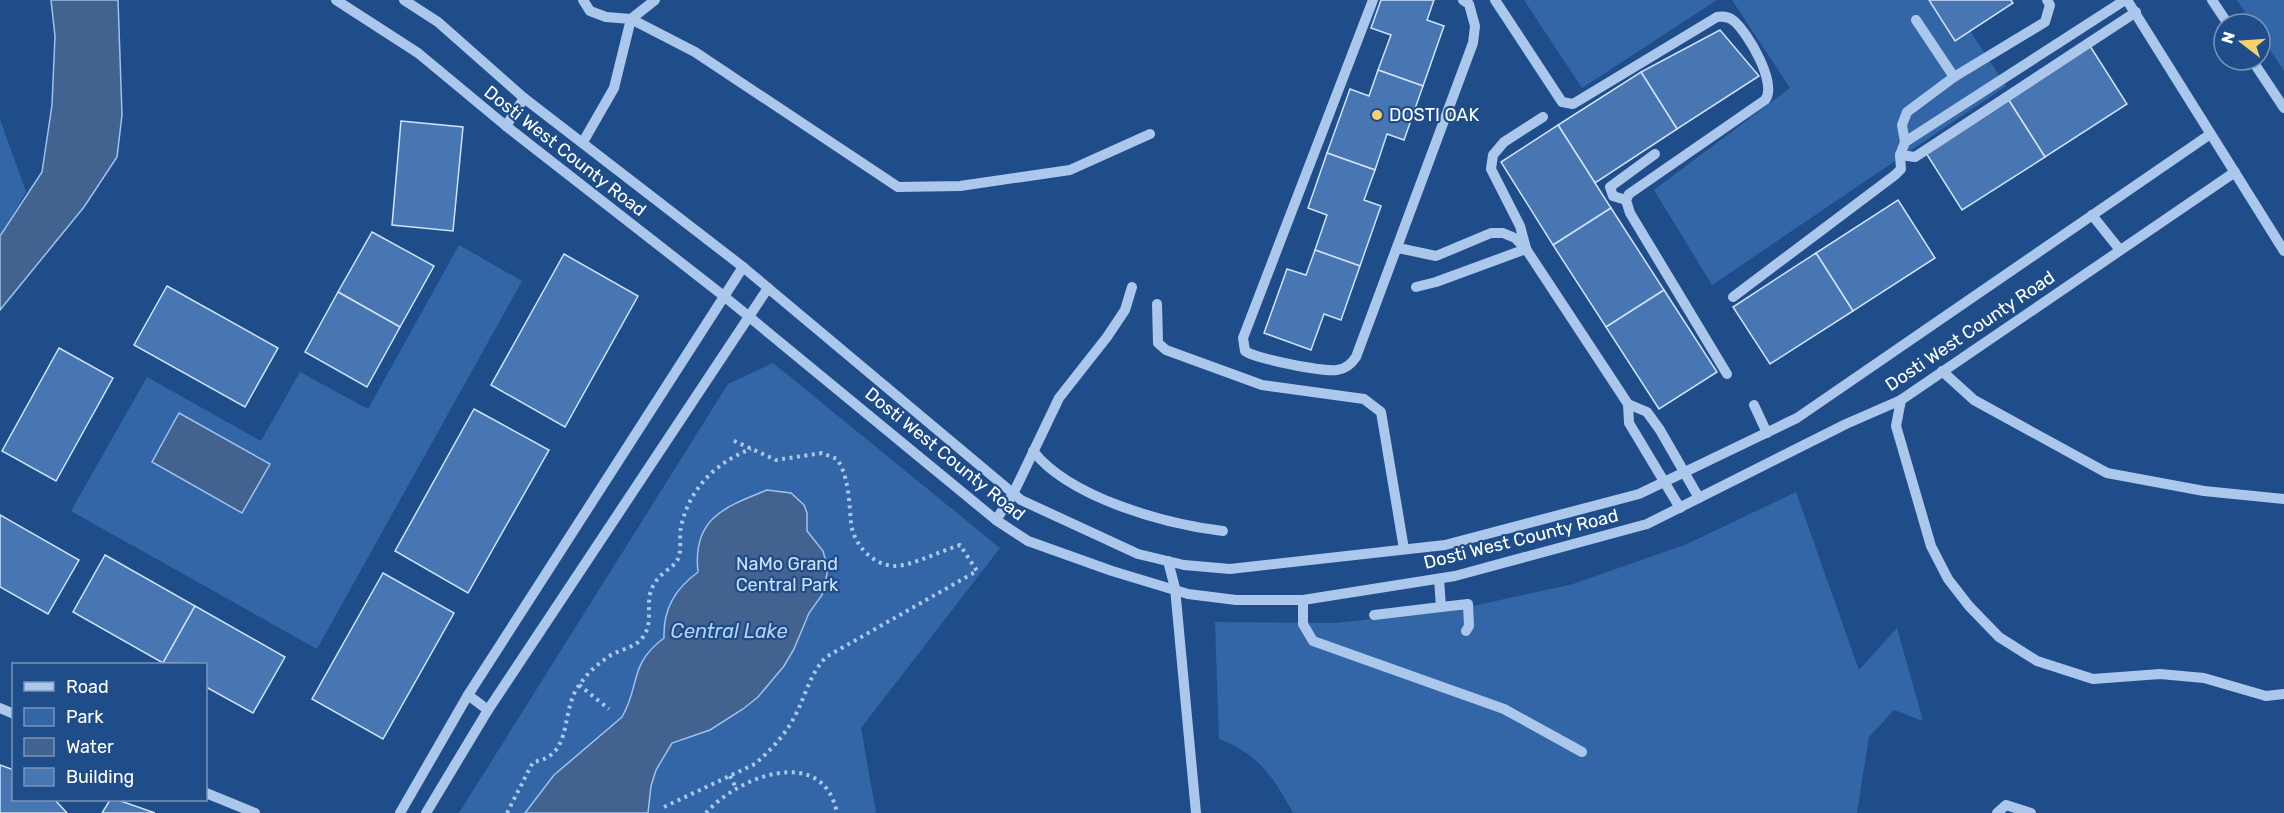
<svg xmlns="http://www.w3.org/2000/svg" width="2284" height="813" font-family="Rubik,sans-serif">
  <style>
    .green { fill: #3366a7 }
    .water { fill: #42638f; stroke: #9ec2ed; stroke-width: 1.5 }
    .building { fill: #4876b2; stroke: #d0e2f8; stroke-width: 1.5 }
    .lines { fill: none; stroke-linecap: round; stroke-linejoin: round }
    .path { stroke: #abc7eb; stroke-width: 4; stroke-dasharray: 3 4.5; stroke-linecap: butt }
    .minor { stroke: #abc7eb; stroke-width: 10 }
    .poi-dot { fill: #f9d16b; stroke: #1f4d8a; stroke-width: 2 }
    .labels { text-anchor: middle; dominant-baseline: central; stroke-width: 4.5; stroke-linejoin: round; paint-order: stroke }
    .poi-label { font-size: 18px; fill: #fff; stroke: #1f4d8a; text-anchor: start }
    .street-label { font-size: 18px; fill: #fff; stroke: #1f4d8a }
    .park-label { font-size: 18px; fill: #d0e2f8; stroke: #1f4d8a }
    .water-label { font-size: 20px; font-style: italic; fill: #b6d1f2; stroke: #1f4d8a }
  </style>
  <rect width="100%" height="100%" fill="#1f4d8a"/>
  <g class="green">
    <path d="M1524,0H1717L1582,88Z"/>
    <path d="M1732,0H1950L2006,86L1712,285L1654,190L1790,88Z"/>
    <path d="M2237,0H2284V71L2260,34V24H2253Z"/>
    <path d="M0,119L26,192L0,236Z"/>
    <path d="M459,245L522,281L317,649L71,511L147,377L261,441L300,372L368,409Z"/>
    <path d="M773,363L1000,548L861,728L876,813H459L728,384Z"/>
    <path d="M1796,492L1859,670L1897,628L1923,721L1894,710L1869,737L1857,813H1293C1274,778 1259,754 1219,739L1215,622L1335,623L1455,610L1573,584L1687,544Z"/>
  </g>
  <g class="water">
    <path d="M51,0H118L122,115L117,157L84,207L0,310V236L42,172L52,105L55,36Z"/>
    <path d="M179,413L270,464L242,513L152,462Z"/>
    <path d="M767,490L791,493L804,505L807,513V531L823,551L826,562L827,574L822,595L809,613L794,649L784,666L758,697L743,709L710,730L672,743L656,770L651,786L648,813H525L554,775L622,717C641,684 628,665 664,638C663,609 675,589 698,572C692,518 725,507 767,490Z"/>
  </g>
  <g class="building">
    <path d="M1381,0H1434L1427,20L1444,26L1423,86L1378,70L1391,35L1371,28Z"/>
    <path d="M1929,0H2011L2013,3L1955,41Z"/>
    <path d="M1720,30L1759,76L1677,129L1641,72Z"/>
    <path d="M2090,46L2127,104L2045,157L2008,99Z"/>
    <path d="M1378,70L1423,86L1404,140L1387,134L1375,170L1327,153L1350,89L1369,96Z"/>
    <path d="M1641,72L1677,129L1595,183L1558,125Z"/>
    <path d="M2008,99L2045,157L1962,210L1926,153Z"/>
    <path d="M401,121L463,127L453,231L392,225Z"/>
    <path d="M1558,125L1611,208L1553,245L1501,162Z"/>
    <path d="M1327,153L1375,170L1364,200L1381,206L1360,266L1315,250L1327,215L1308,208Z"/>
    <path d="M1898,200L1935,258L1853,311L1816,253Z"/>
    <path d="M1611,208L1664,290L1606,327L1553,245Z"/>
    <path d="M372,232L434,266L400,327L338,292Z"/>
    <path d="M1315,250L1360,266L1341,320L1324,314L1311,350L1264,333L1287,269L1306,275Z"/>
    <path d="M1816,253L1853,311L1770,364L1733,307Z"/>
    <path d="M564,254L638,296L565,427L491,385Z"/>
    <path d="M167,286L278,348L245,407L134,345Z"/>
    <path d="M1664,290L1717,372L1659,409L1606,327Z"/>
    <path d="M338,292L400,327L367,387L305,352Z"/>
    <path d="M59,348L113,378L56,481L2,451Z"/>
    <path d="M474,409L549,450L468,593L395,551Z"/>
    <path d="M0,515L79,560L48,614L0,587Z"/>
    <path d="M105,555L195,606L163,663L73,612Z"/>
    <path d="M383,573L454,613L383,739L312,699Z"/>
    <path d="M195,606L285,657L253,713L206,687V664L163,663Z"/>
    <path d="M0,765L14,770V800H55L67,813H0Z"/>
    <path d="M110,800H118L155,813H102Z"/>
  </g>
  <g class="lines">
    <g class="path">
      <path d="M579,685L609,709"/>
      <path d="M730,776L736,788"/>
      <path d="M664,807L755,764C771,750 786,734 796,714C806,694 810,674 826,657L977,571L960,545C941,551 922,561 903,565C877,571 853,546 851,522C849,502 849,477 837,459L822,453L776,460L730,439"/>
      <path d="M507,813L533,762C572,756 561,717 576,690C585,675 597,664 611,655C624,648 638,647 645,634C652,621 647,607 650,594C656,572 673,570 678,559C682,550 679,536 681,527C689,489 716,462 751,449"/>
      <path d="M706,813C737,777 823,743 837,813"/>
    </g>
    <g class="minor">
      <path d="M336,0L418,53L506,126L725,297L996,520L1028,541L1112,571L1188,594L1236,600H1303L1455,576L1647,524L1846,424L1901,400L2235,172"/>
      <path d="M404,0L438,22L524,98L743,267L1021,500L1138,554L1184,565L1230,569L1445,545L1639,494L1797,418L2209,135"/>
      <path d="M583,0L590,11L606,17L631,19L695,52L898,187L960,186L1070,170L1150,134"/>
      <path d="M1373,0L1243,338L1245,351C1257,359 1323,372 1337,370C1346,369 1352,363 1356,357L1473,43L1475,26L1469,4L1463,0"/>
      <path d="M1495,0L1562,102L1573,104L1717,17C1723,16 1729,17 1734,21C1748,33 1778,84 1765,100L1629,194L1626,200L1630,213L1727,374"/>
      <path d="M2127,0L2284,251"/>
      <path d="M2212,0L2228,24"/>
      <path d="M2252,60L2284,108"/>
      <path d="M1954,77L2045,22L2050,5L2047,0"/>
      <path d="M506,126L524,98"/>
      <path d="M583,142L614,88L631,19L655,0"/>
      <path d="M1905,142L1902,125L1907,112L1954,77L1916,20"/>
      <path d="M1900,155L1915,157L2136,12"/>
      <path d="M1626,200L1613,196L1610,187L1655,154"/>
      <path d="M2092,215L2120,250"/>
      <path d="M1398,248L1436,256L1491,233H1503L1515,238L1526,249L1628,404L1629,423L1680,508"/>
      <path d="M1526,248L1520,226L1491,169L1493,155L1504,142L1543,117"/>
      <path d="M1416,287L1436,282L1526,249"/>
      <path d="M1733,297L1895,175L1901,169L1900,155L1905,142L2125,0"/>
      <path d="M1157,304L1158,343L1166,350L1262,385L1364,399L1381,412L1404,549"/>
      <path d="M1942,371L1974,400L2107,473L2204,491L2284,499"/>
      <path d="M1901,400L1896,426L1931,546L1948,579L1969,606L1999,637L2037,661L2093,679L2160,674L2204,678L2266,696L2284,694"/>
      <path d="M1628,404L1647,412L1660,430L1699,498"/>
      <path d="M1754,405L1767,433"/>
      <path d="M1033,451C1070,498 1165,524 1223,531"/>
      <path d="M996,520L1013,494L1059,398L1107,337L1125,310L1132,287"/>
      <path d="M1168,561L1175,588L1196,813"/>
      <path d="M1303,600V624L1313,641L1504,709L1582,752"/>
      <path d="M1441,607L1468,604L1469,626L1466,631"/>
      <path d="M1374,615L1441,607L1439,579"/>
      <path d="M468,695L488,710"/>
      <path d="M0,708L14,714"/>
      <path d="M206,793L255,813"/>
      <path d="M400,813L468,695L743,267"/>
      <path d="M426,813L488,710L768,288"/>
      <path d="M1997,813L2006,805L2031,813"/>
    </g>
  </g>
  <circle class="poi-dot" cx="1377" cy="115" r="6"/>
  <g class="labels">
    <g class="poi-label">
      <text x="1389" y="115">DOSTI OAK</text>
    </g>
    <g class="street-label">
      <text transform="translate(565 151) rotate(38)">Dosti West County Road</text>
      <text transform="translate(1970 331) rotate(-34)">Dosti West County Road</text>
      <text transform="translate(945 454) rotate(39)">Dosti West County Road</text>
      <text transform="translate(1521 539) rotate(-14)">Dosti West County Road</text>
    </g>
    <g class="park-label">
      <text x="787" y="564">NaMo Grand<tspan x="787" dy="21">Central Park</tspan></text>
    </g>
    <g class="water-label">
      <text x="729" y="631">Central Lake</text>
    </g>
  </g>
  <rect x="12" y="663" width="195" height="138" fill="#1f4d8a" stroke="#7994b9" stroke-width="1.5"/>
  <rect x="24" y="682" width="30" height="9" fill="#abc7eb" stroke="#7994b9" stroke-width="1.5"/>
  <text x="66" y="693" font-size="18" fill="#ffffff">Road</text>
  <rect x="24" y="708" width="30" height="18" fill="#3366a7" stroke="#7994b9" stroke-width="1.5"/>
  <text x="66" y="723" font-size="18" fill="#ffffff">Park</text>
  <rect x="24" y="738" width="30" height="18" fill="#42638f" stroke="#7994b9" stroke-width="1.5"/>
  <text x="66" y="753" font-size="18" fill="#ffffff">Water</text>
  <rect x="24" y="768" width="30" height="18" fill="#4876b2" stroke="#7994b9" stroke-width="1.5"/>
  <text x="66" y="783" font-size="18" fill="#ffffff">Building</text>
  <g transform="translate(2242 42) rotate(287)"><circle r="28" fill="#1f4d8a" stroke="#7994b9" stroke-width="1.5"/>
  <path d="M0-4.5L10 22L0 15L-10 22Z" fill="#f9d16b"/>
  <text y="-9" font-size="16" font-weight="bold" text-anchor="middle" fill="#ffffff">N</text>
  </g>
</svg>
